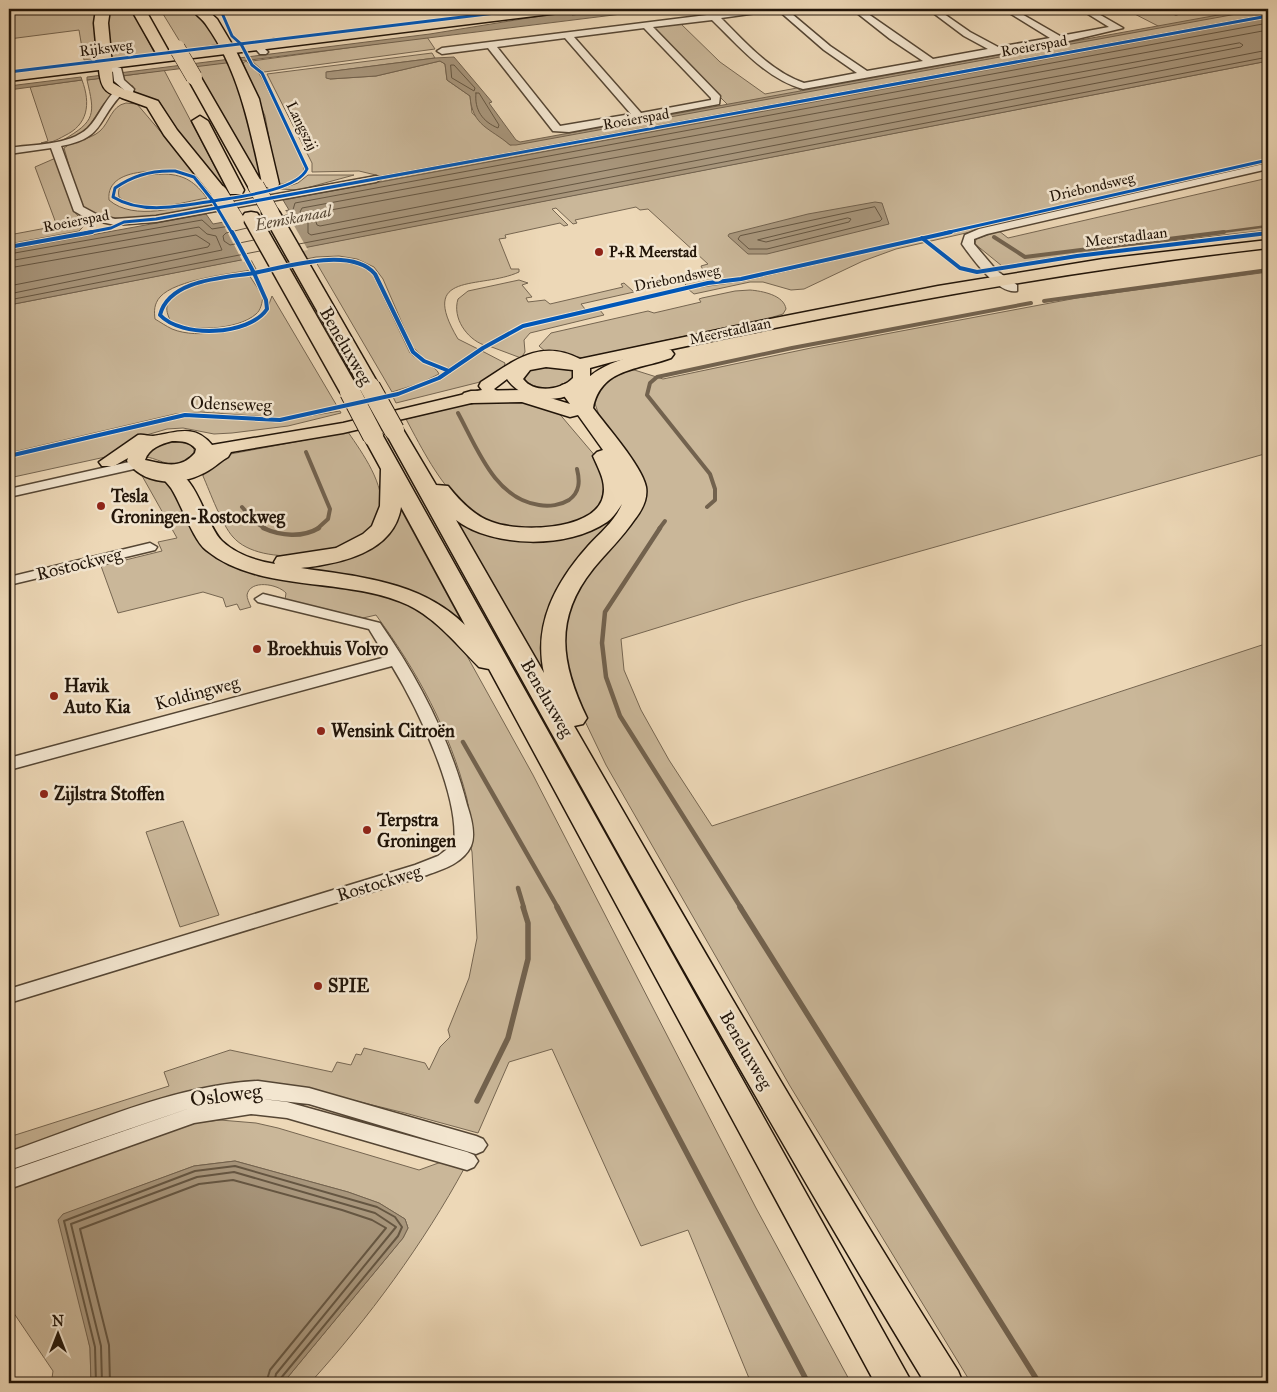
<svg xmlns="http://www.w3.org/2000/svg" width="1277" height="1392" font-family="'IM FELL Great Primer',serif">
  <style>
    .green { fill: #cab799; stroke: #766651 }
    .water { fill: #a8967c; stroke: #72624e }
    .pier { fill: #edd8b7 }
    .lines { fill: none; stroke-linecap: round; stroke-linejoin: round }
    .shore-far1 { stroke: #655642; stroke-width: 1 }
    .shore { stroke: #655642; stroke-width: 2 }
    .stream-far3 { stroke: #72624e; stroke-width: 2.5 }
    .stream-far2 { stroke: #72624e; stroke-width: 4 }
    .stream-far1 { stroke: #72624e; stroke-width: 4.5 }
    .stream { stroke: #72624e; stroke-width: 5.5 }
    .minor-casing { stroke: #554634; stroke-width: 3 }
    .major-casing { stroke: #221509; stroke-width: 3 }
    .highway-casing { stroke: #221509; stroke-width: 3 }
    .minor { fill: #f3e6d0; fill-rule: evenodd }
    .major { fill: #edd8b7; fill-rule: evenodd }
    .highway { fill: #edd8b7; fill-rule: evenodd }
    .highway-bridge-far1-casing { stroke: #221509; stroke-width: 17; stroke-linecap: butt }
    .highway-bridge-casing { stroke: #221509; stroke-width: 22; stroke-linecap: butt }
    .highway-bridge-far1 { stroke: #edd8b7; stroke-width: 16 }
    .highway-bridge { stroke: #edd8b7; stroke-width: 20 }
    .cycleway-far1-casing { stroke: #f3e6d0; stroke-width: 5 }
    .cycleway-casing { stroke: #f3e6d0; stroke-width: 6 }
    .cycleway-far1 { stroke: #0057b8; stroke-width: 3 }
    .cycleway { stroke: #0057b8; stroke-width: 4 }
    .poi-dot { fill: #8f2418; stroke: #f3e6d0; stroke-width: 2 }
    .labels { text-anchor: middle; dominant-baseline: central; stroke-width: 5; stroke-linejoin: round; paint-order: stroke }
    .far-street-label { font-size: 15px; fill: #221509; stroke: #f3e6d0 }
    .far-poi-label { font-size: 15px; font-weight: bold; fill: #221509; stroke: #f3e6d0; text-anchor: start }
    .far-water-label { font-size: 16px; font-style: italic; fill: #584937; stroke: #f3e6d0 }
    .street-label { font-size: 18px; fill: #221509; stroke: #f3e6d0 }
    .poi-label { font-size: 18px; font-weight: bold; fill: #221509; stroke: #f3e6d0; text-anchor: start }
    .near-street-label { font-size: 21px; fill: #221509; stroke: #f3e6d0 }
  </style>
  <rect width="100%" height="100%" fill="#edd8b7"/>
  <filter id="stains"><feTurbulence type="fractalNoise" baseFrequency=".004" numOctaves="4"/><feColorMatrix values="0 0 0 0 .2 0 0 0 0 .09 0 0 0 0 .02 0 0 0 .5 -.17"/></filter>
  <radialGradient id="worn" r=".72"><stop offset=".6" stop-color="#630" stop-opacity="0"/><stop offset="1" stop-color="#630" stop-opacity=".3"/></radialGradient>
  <g class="green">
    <path d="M26,9H100L98,19V59L84,60L79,30L9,39V13L24,12Z"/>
    <path d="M106,9H131L155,54L109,58L104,18Z"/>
    <path d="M160,9C198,9 204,8 219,44L185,50Z"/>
    <path d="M1125,9H1163L1170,13L1200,9H1268V14L380,176L359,171L312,172V163L267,74L432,53L435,58L327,72L330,79L376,76L440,61L445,64L447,80L470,96L472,113L510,145L728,105L649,26L679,22L720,62L765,94L797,88L803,92L1160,27Z"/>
    <path d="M1268,17L283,200L281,198Z"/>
    <path d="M427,37L435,49L264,72L252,61Z"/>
    <path d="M246,61L258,72L263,80L304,164V172L290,182L278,185L265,116L243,63Z"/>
    <path d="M1268,61V159L748,277L687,286L682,281L642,291L632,281L639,284L703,270L701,266L708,264L648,209L640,210L636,207L575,220L577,223L573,224L556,208L552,209L568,225L564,226L560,223L505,235L506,238L499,239L511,269H519V272C480,290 417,270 458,339L478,349L450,368L441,367L425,360L412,346L383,279L374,267L357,259L339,256L316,257L276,265L270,254Z"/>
    <path d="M230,62L241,83L262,183L195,66Z"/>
    <path d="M164,70L226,188H224L175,127L159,101L133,93V86L123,82V76Z"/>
    <path d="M101,78L113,94C110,99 105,101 102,106C92,122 84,138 63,140C96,121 95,114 87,80Z"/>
    <path d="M82,80C91,104 88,125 64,136C57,140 49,144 41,143L48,141L30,87Z"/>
    <path d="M126,103L137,104L200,178C178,170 105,162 109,200C134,222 180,206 210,202L212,206L136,219L97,217L81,207L64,148C74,140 90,140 100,131C110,122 111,106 126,103Z"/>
    <path d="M58,157L73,210L78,216L89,221L79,231L9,244V235L57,226L35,167Z"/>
    <path d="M1268,161V164L896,249L863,261L804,289L791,290L763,282H750L694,294L688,289L744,281Z"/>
    <path d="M165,174C185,175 195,182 207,198C182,202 140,217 119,197C114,174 150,175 165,174Z"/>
    <path d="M308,175H354L299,190L280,189L298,183Z"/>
    <path d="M1268,178V230L1117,247L1002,266L975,244L976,239L999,231L1008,238Z"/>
    <path d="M250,258L256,269C232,274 176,279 160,297C154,304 154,311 155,319C160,322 166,326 172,329C199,340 241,330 265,315L272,296L337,406L281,418L201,412L175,414L9,453V305Z"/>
    <path d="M336,261L358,265L372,273L410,353C417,361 436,365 439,374L421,383L392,392L316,262Z"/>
    <path d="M1268,272V453L744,601L621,639L624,670L641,710L669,760L712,826L1268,643V1383H971L790,1086L606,765L570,690L563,624L573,593L634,515L593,398L598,383L628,368L663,379L811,348L1077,298Z"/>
    <path d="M249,275L263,296C262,303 261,310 256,314C238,330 189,333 170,320C167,313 165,308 169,301C181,284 229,278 249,275Z"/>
    <path d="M519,280L528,283L522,285L532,297L526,298L528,302L545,300L550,304L623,287L621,284L624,283L634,292L581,304L585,309L521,325L484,345C467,339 452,318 458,299L468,291Z"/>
    <path d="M750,290C762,291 784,295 786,309L783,314L773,317L584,358L546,352L539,346L551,333L648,311L654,313L701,302L699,299L702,298L735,291Z"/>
    <path d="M599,309L604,315L530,333L524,340L525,352L521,358L489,346L528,326Z"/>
    <path d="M482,351L505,363L504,368L484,381L396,403L393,397L439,380Z"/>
    <path d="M544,366L573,371L574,377C564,390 537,392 525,380V376L529,371Z"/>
    <path d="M515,398L557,411L602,464L611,479C596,516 593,521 552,527C469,540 440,483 406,419L479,401Z"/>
    <path d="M340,411L341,413L288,426L232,433L214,434L183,428L167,429L143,436L110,456L9,478V480V458L186,417L272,422Z"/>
    <path d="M348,432C363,454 385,484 381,512C380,516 376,521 373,525C350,557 261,569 233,537C222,525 210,492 203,476L204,472L225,455Z"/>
    <path d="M177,442L189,444L194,449C194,455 192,457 188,460C173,470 162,460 147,457C152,445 165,443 177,442Z"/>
    <path d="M605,449L626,486L620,514L577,564L554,693L453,517L506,538L605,519Z"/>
    <path d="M141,474L169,481L208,547L312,580L397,598L432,617L462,647L533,775L756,1208L851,1383H751L688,1230L641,1246L552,1049L509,1062L478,1133L405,1113L295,1086L189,1093L9,1155V1137L169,1086L164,1072L230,1050L332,1072L337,1062L351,1065L356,1054L361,1055L364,1048L425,1063L429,1070L440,1047L450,1037L448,1030L469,978L477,938L472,852C467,835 471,817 467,799C450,731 417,671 376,615L363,618L285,600L286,593C278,584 250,579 247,595C247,598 249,603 251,607L240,610L237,604L226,607L223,598L203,592L118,613L101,566L162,551L158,542L177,538Z"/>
    <path d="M394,497L464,626L435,605L266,564H289L364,546Z"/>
    <path d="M183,821L219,915L180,927L146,832Z"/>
    <path d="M220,1120L256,1123L278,1128L419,1170L444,1161L465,1167C424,1243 368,1319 310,1383H283L403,1238L408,1228L405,1219L379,1203L348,1192L235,1161L194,1166L121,1193L83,1314L90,1348L91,1383H72L73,1380L52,1378L53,1371L9,1306V1188L165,1132L193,1123Z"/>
  </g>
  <g class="water">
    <path d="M583,9H662L113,77L87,80V77L430,34Z"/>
    <path d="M1251,9H1264L516,145H510C490,128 472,126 470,96L447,80L445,64L440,61L376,76L330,79L326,78V72L435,58L454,57L492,102L489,103L516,140L520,142Z"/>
    <path d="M1268,18V61L9,305V250L206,214L213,224L289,210L283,200Z"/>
    <path d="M81,77L82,80L9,90V86Z"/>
    <path d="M875,202L882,203L889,224L767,254H748L728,236L729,234L808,214Z"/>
    <path d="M235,1161L348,1192L379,1203L405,1219L408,1228L403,1238L283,1383H91L90,1348L58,1220L63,1214L194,1166Z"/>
  </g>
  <path class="pier" d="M284,208L308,250L243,262L221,220Z"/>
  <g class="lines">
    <g class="shore-far1">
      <path d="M569,9L572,15L621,9"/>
      <path d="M1268,30L302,208L300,212L308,220V233L311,235L1268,50"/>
      <path d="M1240,43L1243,45L1241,47L320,226L317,225L314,216L316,213Z"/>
      <path d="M451,65H454L475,88L474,91L452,78Z"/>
      <path d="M476,93H479L499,125L498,128C483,122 474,110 476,93Z"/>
      <path d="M875,207L882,219L880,221L767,249H749L738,239L740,236Z"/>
      <path d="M283,216L292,213L295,203L1268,23"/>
      <path d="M848,218L851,219L849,222L766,242L758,240Z"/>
      <path d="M247,228L226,233L223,236L224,241L230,245L254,240"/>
      <path d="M299,244L1268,57"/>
      <path d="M9,254L202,220L212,229L230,226"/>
      <path d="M9,261L199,227L207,234L216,236L222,250L9,294"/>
      <path d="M9,268L196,235L210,244L208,247L9,286"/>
      <path d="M9,300L260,251"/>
    </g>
    <g class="shore">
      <path d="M96,1383L95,1347L64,1221L195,1171L235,1166L377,1207L395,1217L402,1227L398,1236L281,1378L280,1383"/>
      <path d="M102,1383L101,1346L71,1224L197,1177L234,1172L375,1213L396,1227L276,1374L274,1383"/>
      <path d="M110,1383L109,1345L80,1229L199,1184L233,1180L342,1210L372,1220L386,1228L270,1370L266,1383"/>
    </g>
    <path class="stream-far3" d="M1215,233L1268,226"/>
    <g class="stream-far2">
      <path d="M994,237L1025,257L1224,232"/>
      <path d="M1044,301L1268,270"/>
      <path d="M458,413C477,448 495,499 539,505C549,507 561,505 569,500C580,492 580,481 577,469"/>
      <path d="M306,452L330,509L328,519L317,529"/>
      <path d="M242,507L255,522L266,529"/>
      <path d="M707,507L715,500V489L710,474L647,395L650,383L657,377L792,348L1031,303"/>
      <path d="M659,529L665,521"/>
    </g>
    <g class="stream-far1">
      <path d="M263,528C281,536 302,538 319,528"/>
      <path d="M660,528L605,612L602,643L606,677L620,716L741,908"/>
      <path d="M463,742L558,908"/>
      <path d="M518,888L524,908"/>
    </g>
    <g class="stream">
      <path d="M557,907L808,1383"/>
      <path d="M740,907L1039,1383"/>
      <path d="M477,1101L508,1038L528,959V923L523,907"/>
    </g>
    <g class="minor-casing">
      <g id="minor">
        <path d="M755,9H786L830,46L867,71L923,61L890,39L852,9H861L933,59L988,49L964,36L928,9H937L970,32L998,47L1050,38L1003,9H1013L1060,36L1109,27L1080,9H1090L1123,28L1060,43L803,89C766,79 738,45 712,20L653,27L720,96L719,104L569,132L553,131L488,48L442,54L437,51L442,48ZM778,10L824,50L857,73L804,83C771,72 745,42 721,18ZM644,28L711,98V100L641,113L574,37ZM565,38L631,114L560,126L497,47Z"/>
        <path d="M1162,9H1194L1176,14Z"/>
        <path d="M274,39L279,42L277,44L263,47L268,52L266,54H260L252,45Z"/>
        <path d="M102,63L121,68L124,80L134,89L132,95L127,98L122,94C96,121 105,138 61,146L83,207L96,214L115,219L156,216L376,176L381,179L376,182L156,222L115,225L88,219L74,211L51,148L9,154V148C33,144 69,146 88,128C99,117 104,101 116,90H124L114,81L113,72L102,67Z"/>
        <path d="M1268,163V169L987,234L974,239V244L997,271L1017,285V291C998,295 972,258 962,244L965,235L979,229Z"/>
        <path d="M138,460L143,461L145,464L143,467L9,497V489Z"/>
        <path d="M150,543L157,547L155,550L9,585V577Z"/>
        <path d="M263,594L380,623C419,679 450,739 467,805C471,817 476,834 471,846C463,863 444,869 427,875L9,1003V989L415,865L438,856L454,844C460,795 417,707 392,666L9,770V758L386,657L369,629L258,602L255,599Z"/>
        <path d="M258,1081L309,1088L476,1136L483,1139L487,1145L483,1151L476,1154L309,1104L254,1098L287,1102L467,1152L474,1155L478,1161L474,1167L467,1170L287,1118L251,1114L194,1123L9,1189V1171L193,1107L9,1170V1152C87,1125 175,1085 258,1081Z"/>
      </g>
    </g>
    <g class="major-casing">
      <g id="major">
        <path d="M534,9H565L559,13L112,68L113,83L133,95L127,99C107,94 101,91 99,70L9,81V73Z"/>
        <path d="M1268,240V248C1047,273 829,315 612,362L590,368V379C572,406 525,405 507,379L494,389L500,393L497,397L343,433L231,452L228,457C219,462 212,470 202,474C178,486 143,485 127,461L128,458L114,466H102L99,462L138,435C143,434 148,436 153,436C176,433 194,423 212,445L343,423L482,390L479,386L481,382C513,362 539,338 580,359L775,318L938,286L1103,259ZM546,367L573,370V378C562,390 534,394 523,379L530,370ZM172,441C182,441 189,441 196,449L195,453C180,470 165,464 145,460C149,448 161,444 172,441Z"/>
      </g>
    </g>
    <g class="highway-casing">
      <g id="highway">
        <path d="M96,9H110L108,23L112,65L105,69L98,65L94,23Z"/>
        <path d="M131,9H145L168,50L166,53H156Z"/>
        <path d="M191,9H206L217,19L236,51L259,99L279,184L277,188L271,189L264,186L256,191L250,190L187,77L189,74H199L262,183C250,128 239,71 207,26C203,19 196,15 191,9Z"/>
        <path d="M127,90L158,101L177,130L225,189L227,193L225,197H213L164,135L147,107L122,98L119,95L122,92Z"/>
        <path d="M200,116L208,121L244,190L242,194H230L228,190L192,121Z"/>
        <path d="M271,208L277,209L280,213L380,387L377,391L370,393L363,391L360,387L262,213L265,209Z"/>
        <path d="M251,212L257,213L260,217L360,392L357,396L350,398L343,396L340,392L242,217L245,213Z"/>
        <path d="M664,348L671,350L674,354L671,358C638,370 601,368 593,408C607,427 642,466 646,487C648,499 642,510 635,519C623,537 607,552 593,569C553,619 561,664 587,718L583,724L574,726C699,943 824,1160 958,1371L963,1383H925C735,1071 561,749 384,430L387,426L394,424L401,426L436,485L448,486C460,501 474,516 492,522C518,532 590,531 602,500C608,484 599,470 593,456L597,452L603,450L578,415L570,417L522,402L471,403L464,401L461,397L464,393L471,391L524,390L570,404L559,389L562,385C569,383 574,383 579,389C594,363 636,355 664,348ZM622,504C615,521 600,533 588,546C556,582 533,624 544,673L456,520C493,548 568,549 607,522C613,518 618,510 622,504Z"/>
        <path d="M373,430L380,432L383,436L912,1383H875L489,669L479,667C458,646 437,619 408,605C346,576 260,594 206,550C193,540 181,503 171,488C168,484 164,480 161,476L164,471C196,464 204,524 222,541C236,554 256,561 275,564L274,562L277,557L336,548L363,534L372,526L380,506L381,469L363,436L366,432ZM401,507L465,625C420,581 360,577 301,568C339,564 394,553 401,507Z"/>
      </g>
    </g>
    <use href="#minor" class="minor"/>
    <use href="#major" class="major"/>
    <use href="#highway" class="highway"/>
    <g class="highway-bridge-far1-casing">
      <g id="highway-bridge-far1">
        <path d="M177,48L194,77"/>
        <path d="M256,186L271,213"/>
        <path d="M219,193L236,220"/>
      </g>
    </g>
    <g class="highway-bridge-casing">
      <g id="highway-bridge">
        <path d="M370,387L394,430"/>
        <path d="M350,392L373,436"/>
      </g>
    </g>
    <use href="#highway-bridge-far1" class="highway-bridge-far1"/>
    <use href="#highway-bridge" class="highway-bridge"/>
    <g class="cycleway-far1-casing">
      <g id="cycleway-far1">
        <path d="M9,72L528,9"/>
        <path d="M175,171L194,177L213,201C181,206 142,215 113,197L115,188C133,175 153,170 175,171Z"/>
        <path d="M213,201L232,233"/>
        <path d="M213,201C236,197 297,191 307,169L262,73L252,65L241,44L232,36L222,13L224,9"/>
        <path d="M85,233L111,228L124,222L156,219L1268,16"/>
        <path d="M945,233L1268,160"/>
      </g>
    </g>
    <g class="cycleway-casing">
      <g id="cycleway">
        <path d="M232,232L254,273"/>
        <path d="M922,238L960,268L977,272L1077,256L1268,233"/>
        <path d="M9,247L92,232"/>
        <path d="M254,273L266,300L267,309C249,336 181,338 160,315C169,279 224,278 254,273Z"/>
        <path d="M254,273C286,267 351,246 375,274L413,352L424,361L449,371"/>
        <path d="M9,456L185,415L280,420L398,394L439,378L483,348L523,326L708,283L741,279L951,232"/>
      </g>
    </g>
    <use href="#cycleway-far1" class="cycleway-far1"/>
    <use href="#cycleway" class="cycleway"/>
  </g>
  <g class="poi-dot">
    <circle cx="599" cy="252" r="5"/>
    <circle cx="101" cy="506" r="5"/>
    <circle cx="257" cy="649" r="5"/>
    <circle cx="54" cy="696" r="5"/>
    <circle cx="321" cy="731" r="5"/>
    <circle cx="44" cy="794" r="5"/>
    <circle cx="367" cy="830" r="5"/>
    <circle cx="318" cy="986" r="5"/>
  </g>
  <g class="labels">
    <g class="far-street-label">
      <text transform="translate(1034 46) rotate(-10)">Roeierspad</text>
      <text transform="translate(106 48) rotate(-7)">Rijksweg</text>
      <text transform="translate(636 119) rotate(-10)">Roeierspad</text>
      <text transform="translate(302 126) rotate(64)">Langszij</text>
      <text transform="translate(1092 187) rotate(-13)">Driebondsweg</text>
      <text transform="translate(76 221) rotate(-11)">Roeierspad</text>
      <text transform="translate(1126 237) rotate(-7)">Meerstadlaan</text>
      <text transform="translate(677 278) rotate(-11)">Driebondsweg</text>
      <text transform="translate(730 331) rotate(-12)">Meerstadlaan</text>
    </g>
    <g class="far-poi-label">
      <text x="609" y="252">P+R Meerstad</text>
    </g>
    <g class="far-water-label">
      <text transform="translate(293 218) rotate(-11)">Eemskanaal</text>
    </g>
    <g class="street-label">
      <text transform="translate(346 346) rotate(60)">Beneluxweg</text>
      <text transform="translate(231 404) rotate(2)">Odenseweg</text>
      <text transform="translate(79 564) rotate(-14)">Rostockweg</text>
      <text transform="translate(197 693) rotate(-15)">Koldingweg</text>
      <text transform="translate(547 698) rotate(60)">Beneluxweg</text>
      <text transform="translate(379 883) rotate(-17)">Rostockweg</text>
      <text transform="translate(746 1050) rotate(60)">Beneluxweg</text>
    </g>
    <g class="poi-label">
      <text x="111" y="496">Tesla<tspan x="111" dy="21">Groningen-Rostockweg</tspan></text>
      <text x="267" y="649">Broekhuis Volvo</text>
      <text x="64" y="686">Havik<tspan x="64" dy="21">Auto Kia</tspan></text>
      <text x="331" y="731">Wensink Citroën</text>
      <text x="54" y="794">Zijlstra Stoffen</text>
      <text x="377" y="820">Terpstra<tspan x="377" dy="21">Groningen</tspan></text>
      <text x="328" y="986">SPIE</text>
    </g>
    <g class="near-street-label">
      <text transform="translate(226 1095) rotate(-7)">Osloweg</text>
    </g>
  </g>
  <rect width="1277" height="1392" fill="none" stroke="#edd8b7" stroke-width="30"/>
  <rect x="10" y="10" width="1257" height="1372" fill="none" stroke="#221509" stroke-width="2.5"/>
  <rect x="15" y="15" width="1247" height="1362" fill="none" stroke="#221509"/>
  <g transform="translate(58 1334)" stroke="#f3e6d0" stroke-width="4" paint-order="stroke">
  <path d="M0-4L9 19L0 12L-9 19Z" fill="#221509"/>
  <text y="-8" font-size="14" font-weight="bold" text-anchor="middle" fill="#221509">N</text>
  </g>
  <rect width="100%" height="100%" filter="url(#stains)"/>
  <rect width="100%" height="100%" fill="url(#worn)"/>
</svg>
